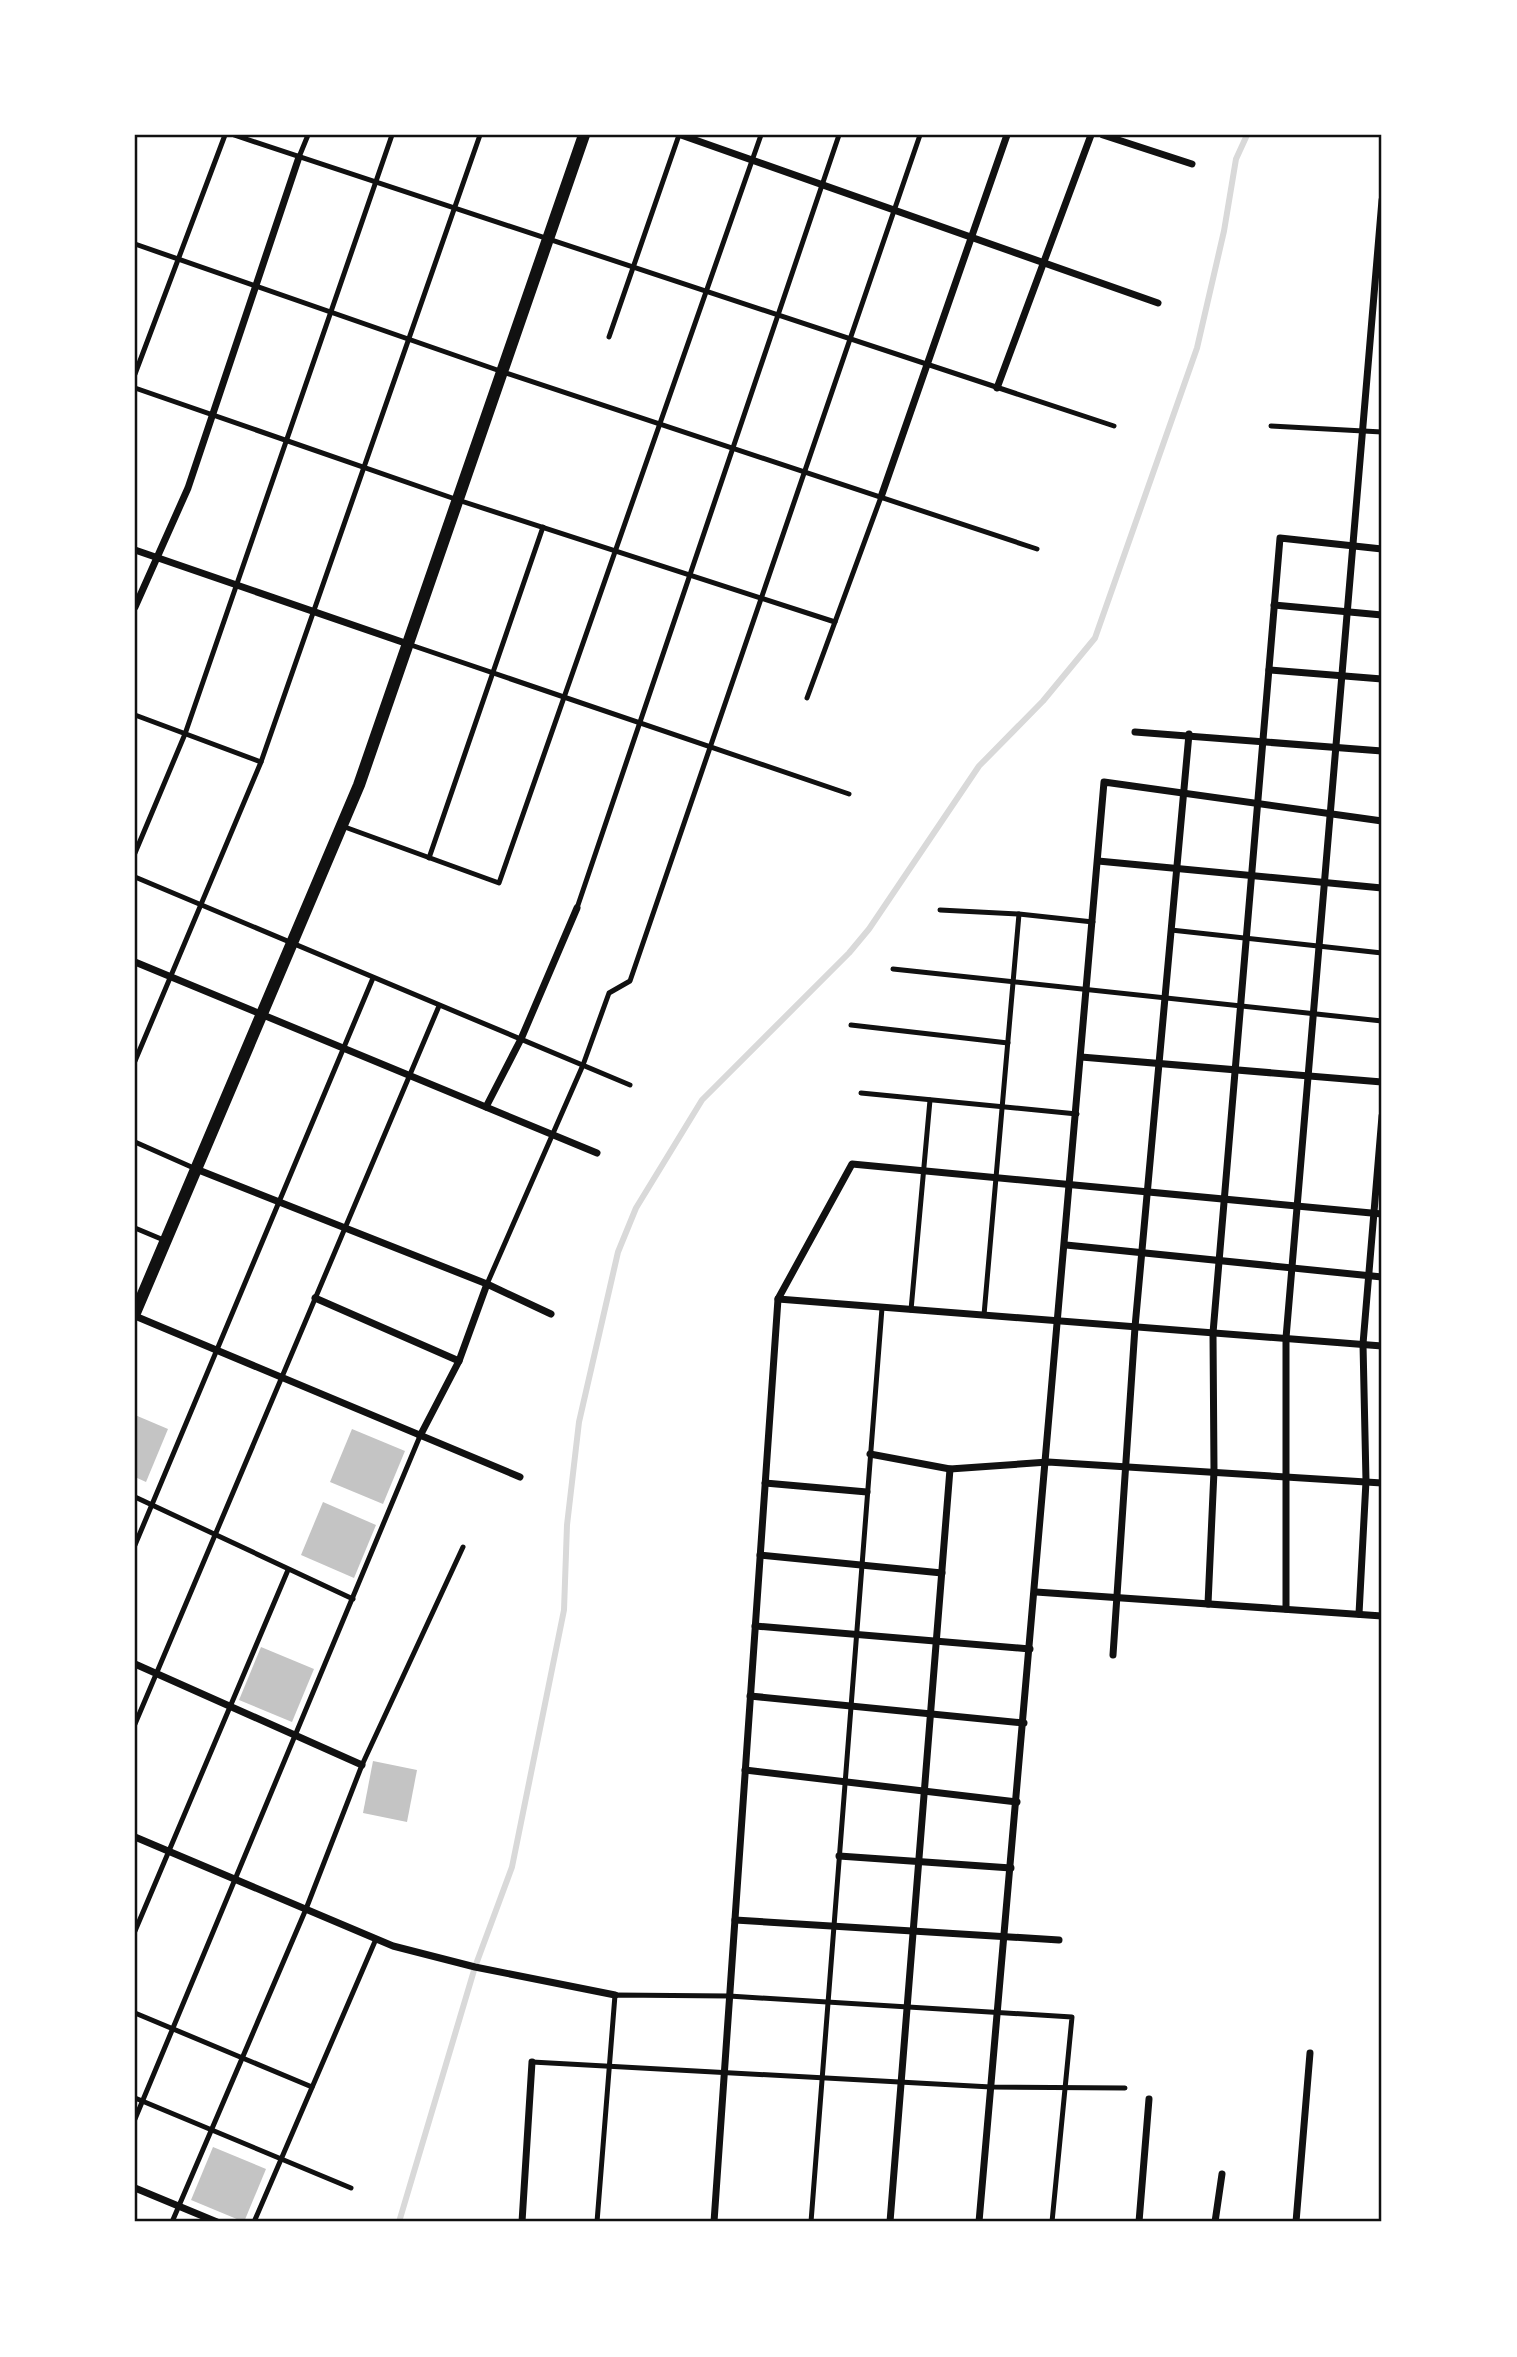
<svg xmlns="http://www.w3.org/2000/svg" width="1517" height="2357" font-family="'Varela Round',sans-serif">
  <style>
    .lines { fill: none; stroke-linecap: round; stroke-linejoin: round }
    .stream { stroke: #d9d9d9; stroke-width: 6 }
    .building { fill: #c4c4c4 }
    .service { stroke: #111; stroke-width: 5 }
    .minor { stroke: #111; stroke-width: 7 }
    .tertiary { stroke: #111; stroke-width: 12 }
    .neatline { fill: none; stroke: #111; stroke-width: 2.5 }
  </style>
  <rect width="100%" height="100%" fill="#fff"/>
  <g class="lines">
    <path class="stream" d="M399,2222L475,1967L512,1867L564,1610L567,1525L579,1422L618,1252L636,1208L702,1100L849,953L869,929L979,766L1043,701L1095,638L1197,348L1224,231L1236,159L1247,135"/>
  </g>
  <g class="building">
    <path d="M135,1415L168,1429L146,1482L135,1477Z"/>
    <path d="M352,1429L405,1451L383,1504L330,1482Z"/>
    <path d="M323,1502L376,1525L354,1578L301,1555Z"/>
    <path d="M261,1647L314,1669L292,1722L239,1700Z"/>
    <path d="M373,1761L417,1770L407,1822L363,1813Z"/>
    <path d="M213,2147L266,2169L244,2222L191,2200Z"/>
  </g>
  <g class="lines">
    <g class="service">
      <path d="M234,135L1114,426"/>
      <path d="M299,157L308,135"/>
      <path d="M135,244L503,372L1037,549"/>
      <path d="M609,337L679,135"/>
      <path d="M135,374L225,135"/>
      <path d="M135,388L458,500L835,622"/>
      <path d="M1271,426L1382,432"/>
      <path d="M408,644L849,794"/>
      <path d="M807,698L881,497"/>
      <path d="M135,715L261,762"/>
      <path d="M342,826L499,883L761,135"/>
      <path d="M135,853L185,734L392,135"/>
      <path d="M429,858L543,527"/>
      <path d="M135,877L630,1085"/>
      <path d="M577,908L839,135"/>
      <path d="M940,910L1019,914L1093,922"/>
      <path d="M1171,930L1382,953"/>
      <path d="M893,969L1382,1021"/>
      <path d="M851,1025L1008,1043"/>
      <path d="M135,1061L261,762L480,135"/>
      <path d="M861,1093L1077,1114"/>
      <path d="M135,1142L196,1169"/>
      <path d="M135,1228L166,1241"/>
      <path d="M487,1284L583,1065L609,993L630,981L920,135"/>
      <path d="M911,1310L930,1100"/>
      <path d="M984,1315L1019,914"/>
      <path d="M135,1497L353,1599"/>
      <path d="M135,1545L373,978"/>
      <path d="M135,1724L439,1006"/>
      <path d="M135,1931L288,1570"/>
      <path d="M135,2013L312,2087"/>
      <path d="M532,2062L991,2087L1125,2088"/>
      <path d="M135,2098L351,2188"/>
      <path d="M135,2119L420,1436"/>
      <path d="M172,2222L306,1909L362,1765L463,1547"/>
      <path d="M254,2222L376,1939"/>
      <path d="M597,2222L615,1995L729,1996L1072,2017L1052,2222"/>
      <path d="M811,2222L882,1308"/>
    </g>
    <g class="minor">
      <path d="M681,135L1158,303"/>
      <path d="M1103,135L1192,164"/>
      <path d="M997,388L1091,135"/>
      <path d="M881,497L1007,135"/>
      <path d="M135,550L408,644"/>
      <path d="M1274,605L1382,615"/>
      <path d="M135,607L188,488L299,157"/>
      <path d="M1269,670L1382,679"/>
      <path d="M1135,732L1382,751"/>
      <path d="M1098,861L1382,888"/>
      <path d="M135,962L597,1153"/>
      <path d="M1081,1057L1382,1082"/>
      <path d="M486,1107L521,1039L577,908"/>
      <path d="M196,1169L487,1284L551,1314"/>
      <path d="M1066,1245L1382,1277"/>
      <path d="M315,1298L459,1361"/>
      <path d="M778,1299L1382,1346"/>
      <path d="M135,1316L520,1477"/>
      <path d="M420,1436L459,1361L487,1284"/>
      <path d="M870,1454L950,1469L1048,1462L1382,1483"/>
      <path d="M765,1483L867,1492"/>
      <path d="M760,1555L942,1573"/>
      <path d="M1036,1592L1382,1616"/>
      <path d="M1208,1604L1214,1471L1213,1333L1280,538L1382,549"/>
      <path d="M1286,1609V1338L1382,200"/>
      <path d="M1359,1614L1366,1481L1363,1344L1382,1116"/>
      <path d="M755,1626L1030,1649"/>
      <path d="M1113,1655L1135,1327L1189,734"/>
      <path d="M135,1664L362,1765"/>
      <path d="M750,1696L1024,1723"/>
      <path d="M745,1770L1017,1802"/>
      <path d="M135,1837L393,1946L475,1967L615,1995"/>
      <path d="M839,1856L1011,1868"/>
      <path d="M735,1920L1059,1940"/>
      <path d="M135,2188L217,2222"/>
      <path d="M522,2222L532,2062"/>
      <path d="M714,2222L778,1299L852,1164L1382,1214"/>
      <path d="M890,2222L950,1469"/>
      <path d="M979,2222L1104,782L1382,821"/>
      <path d="M1139,2222L1149,2099"/>
      <path d="M1215,2222L1222,2174"/>
      <path d="M1296,2222L1310,2053"/>
    </g>
    <path class="tertiary" d="M135,1313L359,785L584,135"/>
  </g>
  <rect width="1517" height="2357" fill="none" stroke="#ffffff" stroke-width="273"/>
  <rect x="136" y="136" width="1244" height="2084" class="neatline"/>
</svg>
